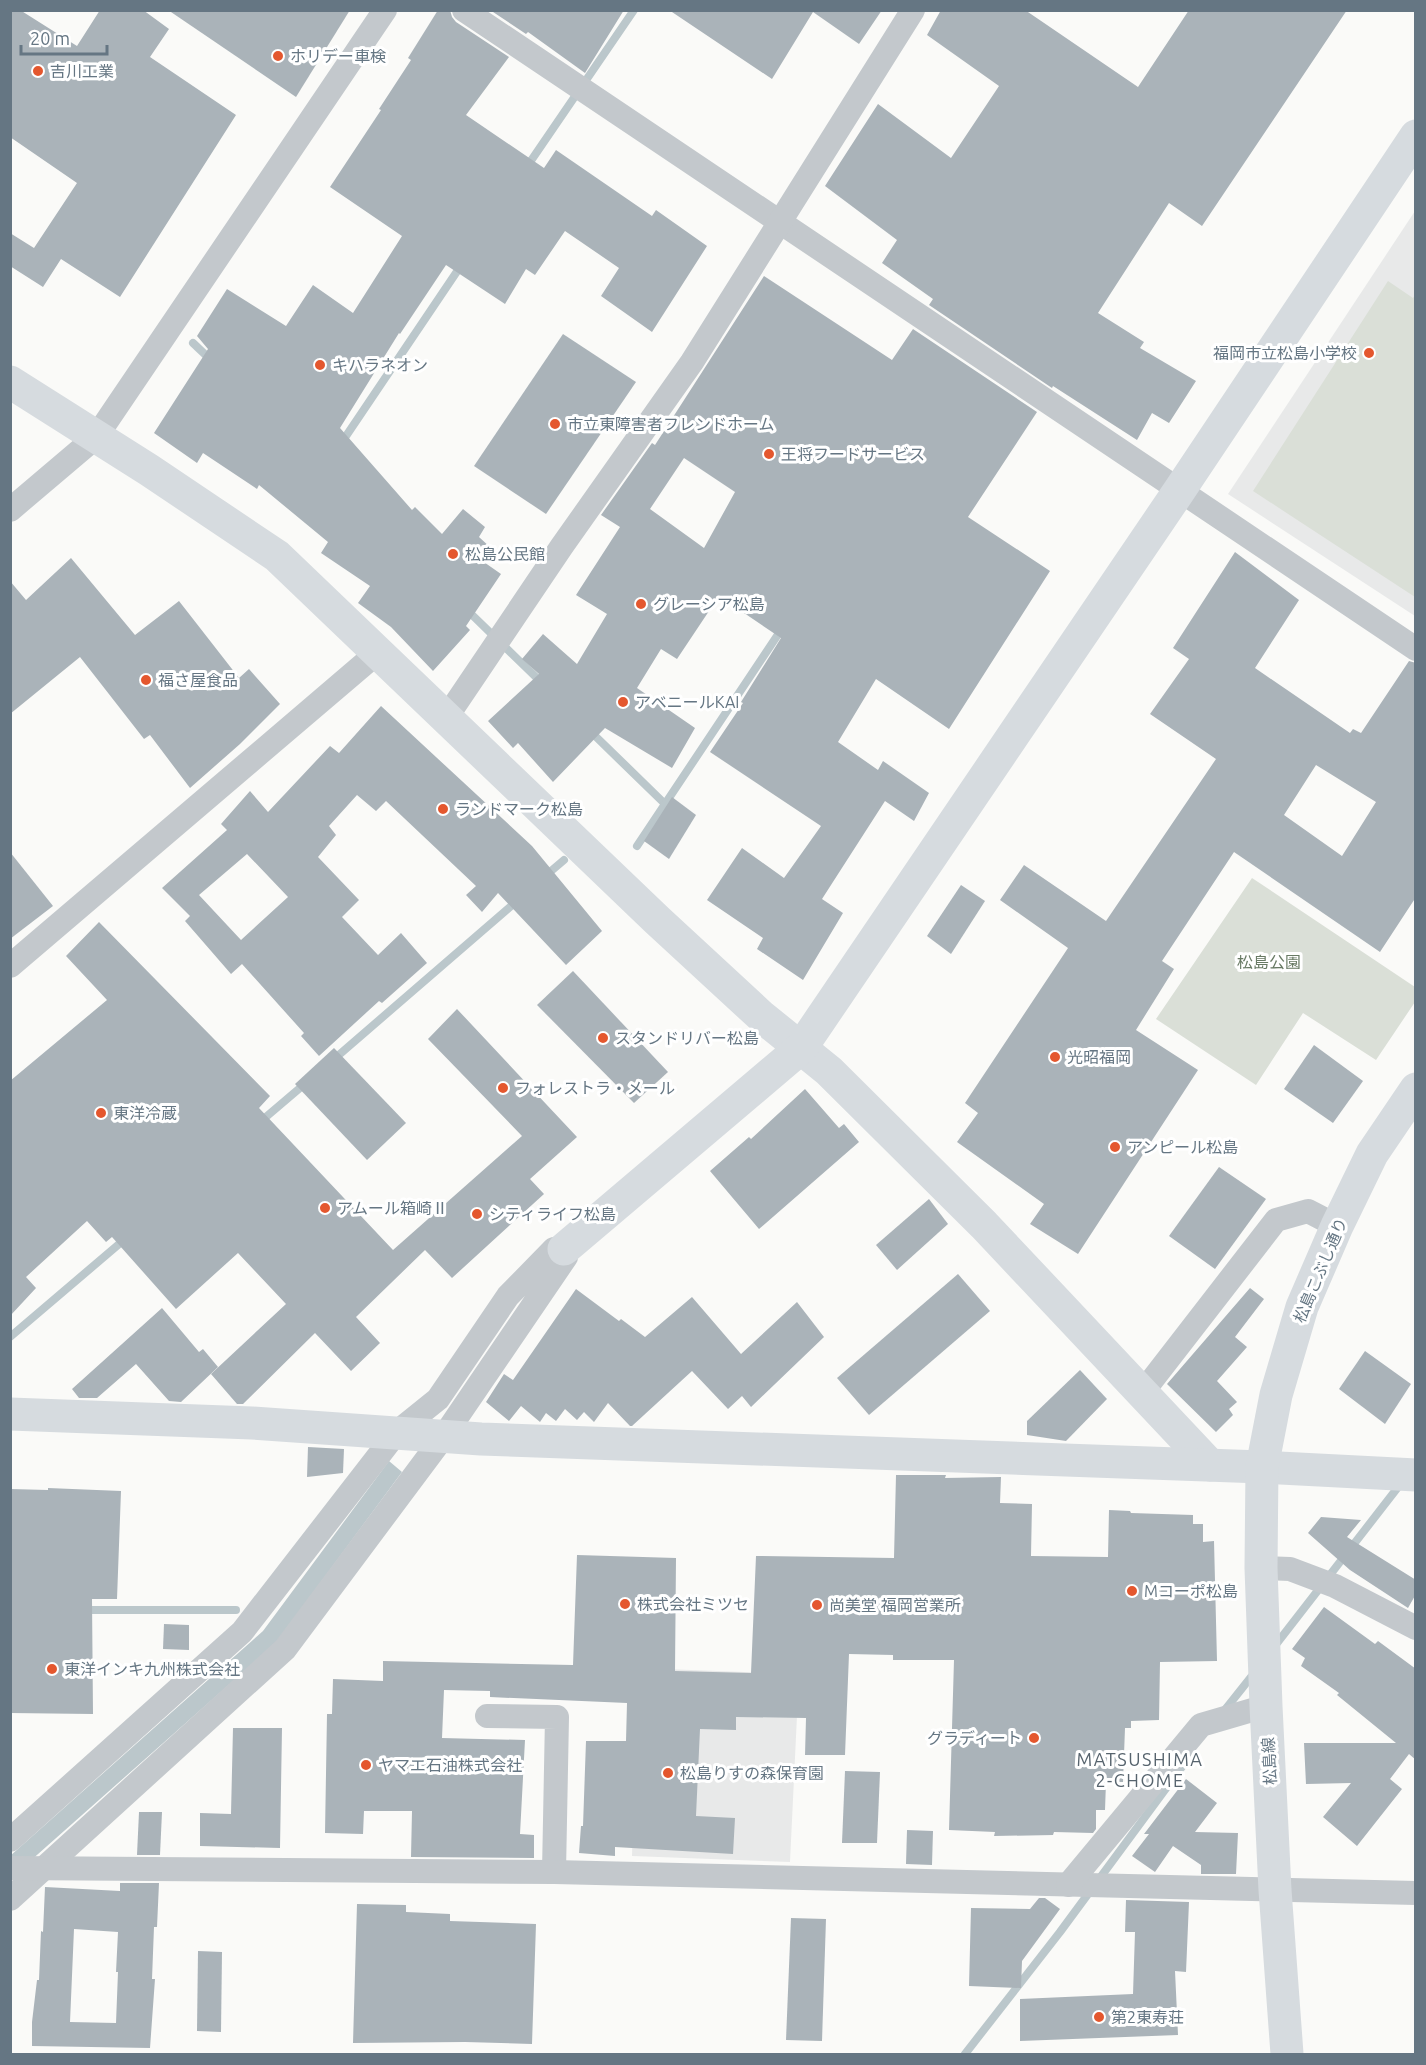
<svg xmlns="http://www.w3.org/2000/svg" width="1426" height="2065" font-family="Ubuntu,'Noto Sans JP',sans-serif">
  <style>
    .built { fill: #e8e9e9 }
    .green { fill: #dadfd7 }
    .water { fill: #bbc7cb }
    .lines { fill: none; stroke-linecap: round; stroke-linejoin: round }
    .stream { stroke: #bbc7cb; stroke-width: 8 }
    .building { fill: #aab3b9; fill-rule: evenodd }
    .street { stroke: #c3c8cc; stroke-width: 24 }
    .secondary { stroke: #d6dbdf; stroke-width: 33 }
    .poi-dot { fill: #e4572e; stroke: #fff; stroke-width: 2 }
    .labels { text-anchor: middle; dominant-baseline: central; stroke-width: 6; stroke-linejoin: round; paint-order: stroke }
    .poi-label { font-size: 16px; fill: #657683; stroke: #fff; text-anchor: start }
    .park-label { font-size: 16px; fill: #687a64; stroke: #fff }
    .street-label { font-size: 16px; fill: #657683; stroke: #fff }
    .neighbourhood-label { font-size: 18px; letter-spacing: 1.5px; fill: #57646e; stroke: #fff }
  </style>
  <rect width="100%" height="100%" fill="#fafaf8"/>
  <g class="built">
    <path d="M1415,211V616L1228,494Z"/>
    <path d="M638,1668L799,1674L790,1862L632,1856Z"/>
  </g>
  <g class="green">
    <path d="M1388,281L1413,298L1415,295V597L1253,491Z"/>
    <path d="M1252,878L1415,987V1002L1376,1060L1303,1013L1256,1085L1156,1019Z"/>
  </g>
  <path class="water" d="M389,1461L402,1472L276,1643L11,1878L10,1856L263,1631Z"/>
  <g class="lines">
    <g class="stream">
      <path d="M526,168L634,10"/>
      <path d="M193,343L212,361"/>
      <path d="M340,445L462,264"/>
      <path d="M466,609L543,684"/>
      <path d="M588,729L665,804"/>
      <path d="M637,846L783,627"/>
      <path d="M544,877L564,860"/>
      <path d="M333,1060L518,900"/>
      <path d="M260,1122L307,1082"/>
      <path d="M10,1337L125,1239"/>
      <path d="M83,1610H236"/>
      <path d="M1274,1647L1402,1482"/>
      <path d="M1224,1711L1255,1672"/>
      <path d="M965,2054L1060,1932L1187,1760"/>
    </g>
  </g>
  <g class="building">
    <path d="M10,10H20L77,46L100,10H143L169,29L150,57L236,115L120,297L61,259L43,287L10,266V233L34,248L77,183L10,137Z"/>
    <path d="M168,10H350L296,97Z"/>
    <path d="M438,10H450L452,17L456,22L509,57L466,115L544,168L556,150L652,216L656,210L707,246L652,332L601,296L619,268L565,231L535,275L526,269L505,304L446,265L400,334L399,333L340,428L412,510L415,507L442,534L463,509L485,527L479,537L491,548L481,560L501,574L466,626L470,630L433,671L391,627L358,603L370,586L321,553L328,542L259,485L257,489L203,453L197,463L154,433L208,349L197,336L227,289L286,326L313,285L353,313L402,236L330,187L381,110L379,109L411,60L408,58Z"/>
    <path d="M490,10H624L585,73L528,32L526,34Z"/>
    <path d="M669,10H882L859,44L813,12L772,79Z"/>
    <path d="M941,10H1025L1138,87L1189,10H1347L1202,226L1169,203L1098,313L1144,342L1140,348L1196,381L1169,423L1152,413L1137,440L1053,386L1052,388L929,305L933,299L882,263L897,240L825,186L878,104L951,158L999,86L927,35Z"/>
    <path d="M764,276L892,360L913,329L1037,412L968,517L1050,571L949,729L876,679L838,742L878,770L883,761L929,793L914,821L885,801L822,899L843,913L803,980L757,949L763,938L707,900L742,848L784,878L821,826L710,752L743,703L741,702L781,638L719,596L677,659L661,649L637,688L695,728L672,768L605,728L553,782L518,743L513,748L488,721L539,674L522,659L543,634L577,664L607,614L576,595L620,527L601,515L652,443L655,445ZM684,458L735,492L704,548L650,509Z"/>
    <path d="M563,334L636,382L546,514L474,466Z"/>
    <path d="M1235,552L1299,600L1255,668L1350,733L1353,729L1361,733L1409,661L1416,663V897L1380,952L1234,852L1162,961L1174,969L1136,1030L1198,1070L1078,1254L1030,1224L1044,1204L957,1142L978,1113L965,1103L1068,948L1000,900L1024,865L1106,921L1216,759L1150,714L1189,659L1173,648ZM1316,765L1376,802L1342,856L1284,815Z"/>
    <path d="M71,558L135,635L179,601L239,678L249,669L280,704L240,744L190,788L150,735L144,739L80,657L10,714V581L26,600Z"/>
    <path d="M381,706L532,846L602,931L566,965L498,893L482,912L466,895L476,886L386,801L376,811L357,795L329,826L336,835L318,857L359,900L342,917L378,955L401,933L427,963L382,1003L379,1001L319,1056L301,1036L304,1033L242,964L231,974L185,921L190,916L162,888L227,830L221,824L250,791L268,812L330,746L339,753ZM247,854L288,897L241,940L199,895Z"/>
    <path d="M672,797L696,815L669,859L644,841Z"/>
    <path d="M10,852L53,906L10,939Z"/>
    <path d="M961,885L985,901L951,954L927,936Z"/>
    <path d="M99,922L270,1096L259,1108L393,1250L522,1136L428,1039L457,1009L577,1137L530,1179L544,1194L452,1278L425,1250L356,1317L380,1343L351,1371L315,1333L243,1404H237L211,1374L286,1304L238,1253L176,1309L112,1237L106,1242L87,1221L26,1277L36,1288L10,1316V1081L107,1000L66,956Z"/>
    <path d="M573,971L668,1072L634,1103L537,1005Z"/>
    <path d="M1314,1045L1363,1081L1333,1123L1284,1089Z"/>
    <path d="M334,1048L406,1123L367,1160L295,1084Z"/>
    <path d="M805,1089L839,1128L844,1124L859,1142L759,1229L710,1171L749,1137L751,1139Z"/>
    <path d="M1219,1167L1266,1199L1215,1269L1169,1236Z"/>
    <path d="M929,1199L948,1224L897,1270L876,1245Z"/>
    <path d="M958,1274L990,1311L869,1415L837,1378Z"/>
    <path d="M1250,1288L1264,1299L1235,1337L1247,1347L1217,1381L1237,1402L1229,1409L1233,1415L1216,1432L1167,1384Z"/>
    <path d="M576,1289L619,1321L621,1319L645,1337L692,1297L741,1354L797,1302L824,1337L751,1407L742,1396L728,1409L692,1371L632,1426H630L608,1403L594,1422L584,1412L577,1420L565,1409L556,1421L546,1413L540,1422L521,1406L509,1421L486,1402L504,1374L513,1380Z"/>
    <path d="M162,1308L199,1352L203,1349L218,1367L181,1402L169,1401L136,1364L97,1398H79L72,1389Z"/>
    <path d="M1365,1351L1411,1384L1385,1424L1339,1389Z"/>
    <path d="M1080,1370L1107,1399L1066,1441L1027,1435V1421Z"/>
    <path d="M308,1447L344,1449L343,1473L307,1477Z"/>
    <path d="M896,1475H946L945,1478L1001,1477L1000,1503L1032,1504L1031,1556L1108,1557L1109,1510L1130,1511L1131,1513L1193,1515V1524H1203V1542L1214,1541L1217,1661L1160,1662L1159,1720L1131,1721V1728H1125L1123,1782H1106L1105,1810H1096V1829L1093,1833L1054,1832L1053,1835L994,1836L995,1832L949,1830L954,1660H893V1655L849,1654L845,1755H805L806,1718L736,1717V1730L700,1729L696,1816L735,1818L733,1854L615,1847V1856L579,1853L581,1826H583L586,1741H626L627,1703L490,1697V1691L444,1690L442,1738L525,1740L520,1834L534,1835V1858L411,1857L412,1811H364L363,1834L325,1833L327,1714H332L333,1679L383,1681V1661L573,1665L577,1555L676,1558L675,1671L751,1673L756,1556L894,1558Z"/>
    <path d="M48,1488L121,1491L117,1599H92L93,1714L10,1713V1489L48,1490Z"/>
    <path d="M1321,1517L1361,1520L1347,1537L1416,1580V1594L1408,1608L1350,1570L1308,1533Z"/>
    <path d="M1324,1607L1375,1644L1378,1641L1416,1669V1760L1409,1754L1390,1779L1402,1789L1357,1846L1323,1817L1351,1783L1306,1784L1304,1743H1396L1337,1695L1339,1693L1301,1666L1305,1658L1292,1649Z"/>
    <path d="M164,1624L189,1625V1650L163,1649Z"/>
    <path d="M233,1728H282L280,1848L200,1846V1813L231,1814Z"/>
    <path d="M845,1771L880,1772L877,1843H842Z"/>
    <path d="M1186,1779L1217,1803L1195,1832L1238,1833L1236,1874H1201V1865L1173,1846L1155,1872L1132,1856L1149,1834H1144Z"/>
    <path d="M139,1812H162L160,1855H137Z"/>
    <path d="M907,1830L933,1831L932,1865L906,1864Z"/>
    <path d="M120,1883H159L157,1927H154L152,1979H155L150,2048L32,2046V2022L37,1980H39L41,1931L43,1932L45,1887L120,1891ZM74,1929L118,1932L116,1972H118L116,2023L70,2022Z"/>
    <path d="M1039,1898H1045L1060,1909L1022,1961L1021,1988L969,1986L971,1908L1030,1909Z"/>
    <path d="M1126,1900L1189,1902L1186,1972L1175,1971L1178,2035L1020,2041V1999L1133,1994L1135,1932H1125Z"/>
    <path d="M357,1904L406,1905V1912L450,1914V1921L536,1924L532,2044L465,2042L353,2043Z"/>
    <path d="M791,1918L826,1919L822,2041L786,2040Z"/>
    <path d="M198,1951L222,1952L221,2032L197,2031Z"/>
  </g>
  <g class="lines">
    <g class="street">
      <path d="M464,10L1416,649"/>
      <path d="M10,510L96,437L385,10"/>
      <path d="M446,718L562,546L692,362L913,10"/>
      <path d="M10,966L377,653"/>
      <path d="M1142,1393L1276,1220L1308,1211L1337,1226"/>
      <path d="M1261,1568L1290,1569L1335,1586L1416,1628"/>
      <path d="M487,1716L557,1717L554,1872"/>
      <path d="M10,1840L242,1632L397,1432L438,1399L508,1296L554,1249H564L566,1257L444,1436L285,1649L10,1899"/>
      <path d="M10,1868L554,1872L1416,1893"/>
      <path d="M1068,1885L1201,1725L1266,1706"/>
    </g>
    <g class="secondary">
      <path d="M10,382L149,470L277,556L657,920L761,1016L829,1071L984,1225L1210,1465"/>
      <path d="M564,1249L801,1048L1179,491L1416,136"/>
      <path d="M10,1414L252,1423L481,1439L1262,1467L1416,1475"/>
      <path d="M1287,2054L1275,1890L1266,1706L1261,1568L1262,1467L1276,1395L1302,1307L1337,1226L1372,1154L1416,1089"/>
    </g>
  </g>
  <g class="poi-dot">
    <circle cx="278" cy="56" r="6"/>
    <circle cx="38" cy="71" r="6"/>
    <circle cx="1369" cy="353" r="6"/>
    <circle cx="320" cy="365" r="6"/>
    <circle cx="555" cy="424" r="6"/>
    <circle cx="769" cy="454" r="6"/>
    <circle cx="453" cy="554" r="6"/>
    <circle cx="641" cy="604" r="6"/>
    <circle cx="146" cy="680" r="6"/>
    <circle cx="623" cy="702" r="6"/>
    <circle cx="443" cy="809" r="6"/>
    <circle cx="603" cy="1038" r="6"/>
    <circle cx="1055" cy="1057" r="6"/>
    <circle cx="503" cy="1088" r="6"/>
    <circle cx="101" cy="1113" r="6"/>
    <circle cx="1115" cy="1147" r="6"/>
    <circle cx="325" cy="1208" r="6"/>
    <circle cx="477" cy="1214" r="6"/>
    <circle cx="1132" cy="1591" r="6"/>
    <circle cx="625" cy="1604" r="6"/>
    <circle cx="817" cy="1605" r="6"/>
    <circle cx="52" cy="1669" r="6"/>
    <circle cx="1034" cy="1738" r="6"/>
    <circle cx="366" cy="1765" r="6"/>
    <circle cx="668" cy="1773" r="6"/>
    <circle cx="1099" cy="2017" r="6"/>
  </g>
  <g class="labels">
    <g class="poi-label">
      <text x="290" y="56">ホリデー車検</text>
      <text x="50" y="71">吉川工業</text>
      <text x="1357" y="353" text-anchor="end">福岡市立松島小学校</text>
      <text x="332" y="365">キハラネオン</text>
      <text x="567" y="424">市立東障害者フレンドホーム</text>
      <text x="781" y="454">王将フードサービス</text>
      <text x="465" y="554">松島公民館</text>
      <text x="653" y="604">グレーシア松島</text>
      <text x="158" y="680">福さ屋食品</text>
      <text x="635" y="702">アベニールKAI</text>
      <text x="455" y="809">ランドマーク松島</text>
      <text x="615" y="1038">スタンドリバー松島</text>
      <text x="1067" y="1057">光昭福岡</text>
      <text x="515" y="1088">フォレストラ・メール</text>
      <text x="113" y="1113">東洋冷蔵</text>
      <text x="1127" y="1147">アンピール松島</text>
      <text x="337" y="1208">アムール箱崎Ⅱ</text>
      <text x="489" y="1214">シティライフ松島</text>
      <text x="1144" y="1591">Mコーポ松島</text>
      <text x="637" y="1604">株式会社ミツセ</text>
      <text x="829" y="1605">尚美堂 福岡営業所</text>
      <text x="64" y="1669">東洋インキ九州株式会社</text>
      <text x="1022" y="1738" text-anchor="end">グラディート</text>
      <text x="378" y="1765">ヤマエ石油株式会社</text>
      <text x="680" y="1773">松島りすの森保育園</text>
      <text x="1111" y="2017">第2東寿荘</text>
    </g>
    <g class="park-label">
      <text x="1269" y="962">松島公園</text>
    </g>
    <g class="street-label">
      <text transform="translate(1320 1270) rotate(-67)">松島こぶし通り</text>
      <text transform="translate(1269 1761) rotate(-93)">松島線</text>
    </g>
    <g class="neighbourhood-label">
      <text x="1140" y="1759">MATSUSHIMA<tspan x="1140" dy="21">2-CHOME</tspan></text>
    </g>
  </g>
  <rect width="1426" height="2065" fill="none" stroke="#657683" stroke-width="24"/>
  <path d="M21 45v9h86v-9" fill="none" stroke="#657683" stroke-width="3"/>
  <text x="30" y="45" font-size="18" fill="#657683" stroke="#ffffff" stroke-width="4.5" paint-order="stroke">20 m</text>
</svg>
